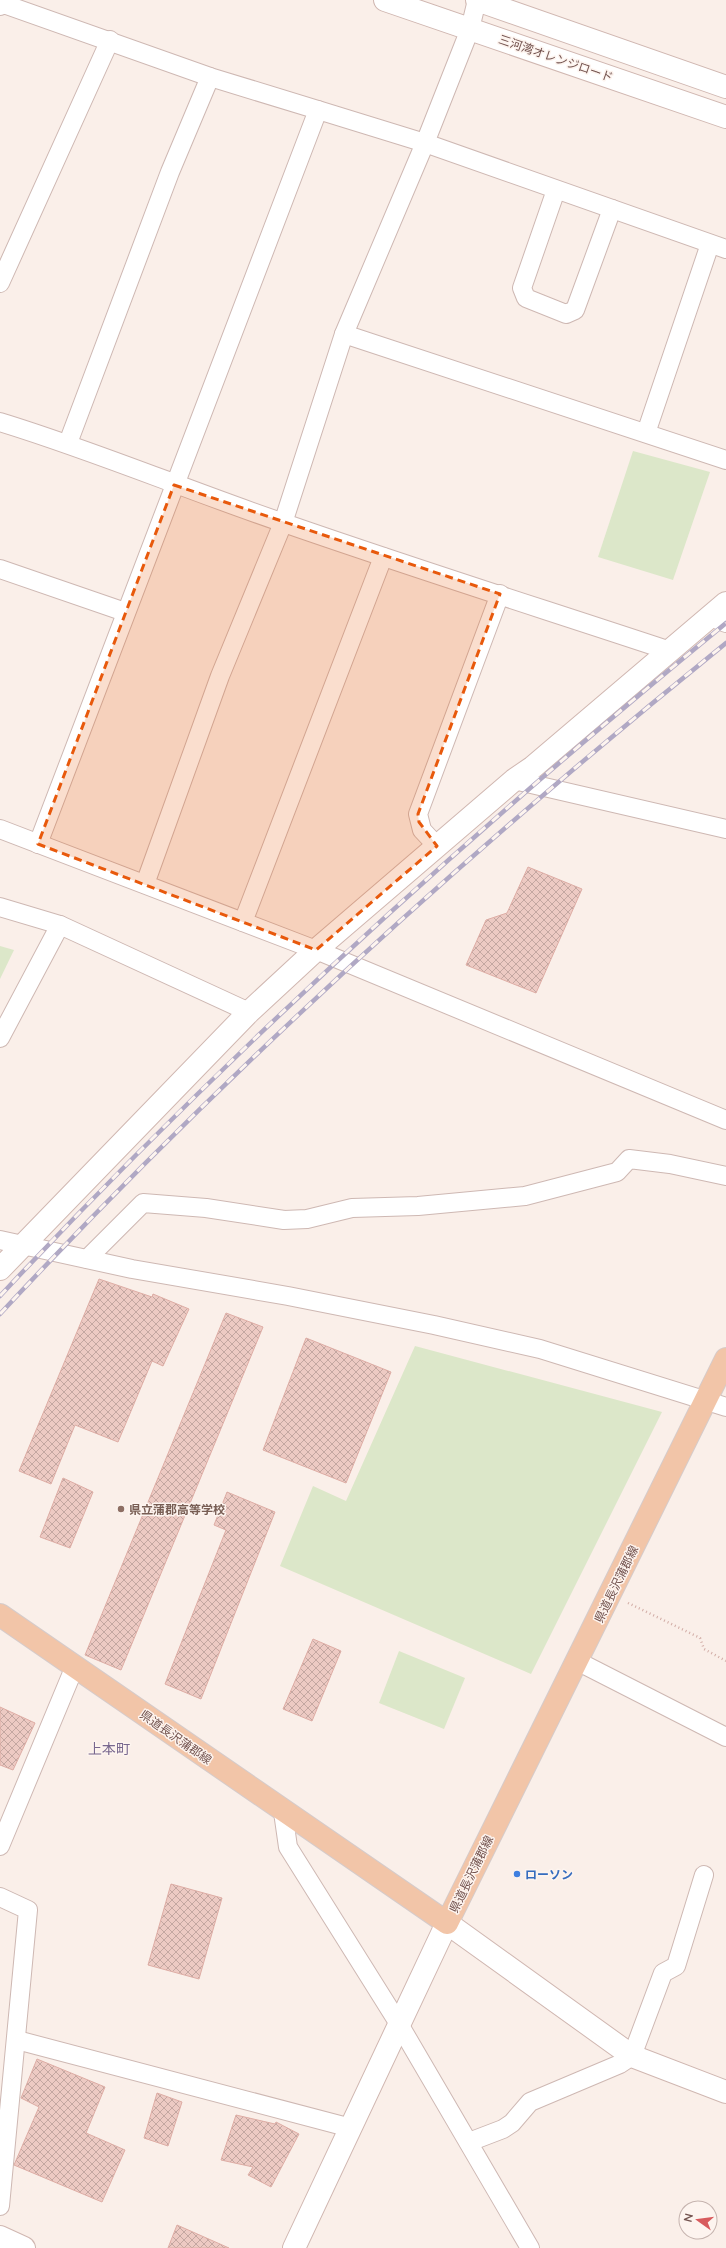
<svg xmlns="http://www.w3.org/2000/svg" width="726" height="2248" font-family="Lato,'Noto Sans JP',sans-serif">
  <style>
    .park { fill: #dce7c9 }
    .building { fill: url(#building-cross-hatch); stroke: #deada5 }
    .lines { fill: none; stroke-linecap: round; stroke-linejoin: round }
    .street-casing { stroke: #ceb8b3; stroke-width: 20 }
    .secondary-casing { stroke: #d0b7b1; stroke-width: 24 }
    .primary-casing { stroke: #d5cbca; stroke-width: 24 }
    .path { stroke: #d2ada6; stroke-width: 2.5; stroke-dasharray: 1 3; stroke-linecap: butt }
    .street { stroke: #fff; stroke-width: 18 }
    .secondary { stroke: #fff; stroke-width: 22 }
    .primary { stroke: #f2c5a8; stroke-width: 22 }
    .rail-casing { stroke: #b0a8c4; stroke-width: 4.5 }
    .rail { stroke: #fdf4ef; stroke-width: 3; stroke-dasharray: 9; stroke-linecap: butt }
    .marked { fill: #e8590c; fill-opacity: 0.2; stroke: #e8590c; stroke-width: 3; stroke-dasharray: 8 5; stroke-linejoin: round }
    .education-dot { fill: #8d6e63; stroke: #fdf4ef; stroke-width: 1.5 }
    .shop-dot { fill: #3f7fe0; stroke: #fdf4ef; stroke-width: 1.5 }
    .labels { text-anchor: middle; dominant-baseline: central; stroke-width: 3; stroke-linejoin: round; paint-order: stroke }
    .street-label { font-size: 12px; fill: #73534f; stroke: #fdf4ef }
    .education-label { font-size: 12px; font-weight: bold; fill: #785e54; stroke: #fdf4ef; text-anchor: start }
    .shop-label { font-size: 12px; font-weight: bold; fill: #366cbe; stroke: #fdf4ef; text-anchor: start }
    .quarter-label { font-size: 14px; fill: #78678e; stroke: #fdf4ef }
  </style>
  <defs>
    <pattern id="building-cross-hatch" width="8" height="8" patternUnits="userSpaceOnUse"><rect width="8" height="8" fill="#edcac3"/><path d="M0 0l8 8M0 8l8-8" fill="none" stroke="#c4a7a1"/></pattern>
  </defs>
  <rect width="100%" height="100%" fill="#faefe9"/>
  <g class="park">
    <path d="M633,451L710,472L673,580L598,557Z"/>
    <path d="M0,946L14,950L0,979Z"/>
    <path d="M415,1346L662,1412L531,1674L280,1566L313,1486L346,1501Z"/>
    <path d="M399,1651L465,1678L444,1729L379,1703Z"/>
  </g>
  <g class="building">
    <path d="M528,867L582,889L536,993L466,965L486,920L507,913Z"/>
    <path d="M99,1279L152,1297L153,1294L189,1309L163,1366L152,1361L118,1442L75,1425L51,1484L19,1471Z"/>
    <path d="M226,1313L263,1327L121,1670L85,1655Z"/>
    <path d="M306,1338L391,1372L346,1483L263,1450Z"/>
    <path d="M63,1478L93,1492L70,1548L40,1537Z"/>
    <path d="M227,1492L275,1512L201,1699L165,1684L226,1530L214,1525Z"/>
    <path d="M313,1639L341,1651L312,1721L283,1709Z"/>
    <path d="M0,1707L35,1723L13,1770L0,1765Z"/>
    <path d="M171,1884L222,1898L199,1979L148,1965Z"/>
    <path d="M37,2059L105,2087L86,2133L125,2150L102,2202L14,2165L39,2107L21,2098Z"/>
    <path d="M157,2093L182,2102L168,2146L144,2138Z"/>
    <path d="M236,2115L275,2124L276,2122L299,2134L271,2187L248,2175L253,2167L221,2160Z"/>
    <path d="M177,2225L229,2248H168Z"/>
  </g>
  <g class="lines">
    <g class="street-casing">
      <g id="street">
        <path d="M0,6L1,3L210,77L318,110"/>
        <path d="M556,190L522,288L526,298L566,314L575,310L612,209"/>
        <path d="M0,283L110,40"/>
        <path d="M344,334L726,460"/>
        <path d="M0,422C95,451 187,490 281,522C410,567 540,608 670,651"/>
        <path d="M646,433L710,244"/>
        <path d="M68,443L170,172L210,77"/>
        <path d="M0,569L125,612"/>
        <path d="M710,617L726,623"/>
        <path d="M514,780L726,829"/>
        <path d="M0,829L316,950L726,1120"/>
        <path d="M38,844L318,110L425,143L726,249"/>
        <path d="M437,846L422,830L418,814L500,594"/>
        <path d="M145,884L220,676L283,523L344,334L425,143L470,29L477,0"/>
        <path d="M0,907L60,925L249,1012"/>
        <path d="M243,922L383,557"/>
        <path d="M0,1038L60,925"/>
        <path d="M0,1240L132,1269L288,1296L434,1325L540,1349L726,1407"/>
        <path d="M87,1259L143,1203L206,1208L284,1220L307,1219L352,1208L418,1206L525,1196L617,1172L629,1159L670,1164L726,1176"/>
        <path d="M577,1661L726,1737"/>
        <path d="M283,1812L288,1847L399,2024L530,2248"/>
        <path d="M0,1846L75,1666"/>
        <path d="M0,1897L28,1910L0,2206"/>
        <path d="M17,2040L351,2128"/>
        <path d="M469,2142L503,2129L512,2123L530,2102L620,2064L632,2056L663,1973L676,1966L704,1875"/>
      </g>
    </g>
    <g class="secondary-casing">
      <g id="secondary">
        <path d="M385,0L726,117"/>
        <path d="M477,0L726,87"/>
        <path d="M0,1269L249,1012L316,950L514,780L533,767L726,603"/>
        <path d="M0,2237L24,2248"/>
        <path d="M294,2248L447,1923L632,2056L726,2092"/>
      </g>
    </g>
    <g class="primary-casing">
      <path id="primary" d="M0,1615L447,1923L726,1359"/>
    </g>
    <path class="path" d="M628,1603L700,1638L704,1649L726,1661"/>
    <use href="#street" class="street"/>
    <use href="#secondary" class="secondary"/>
    <use href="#primary" class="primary"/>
    <g class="rail-casing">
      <g id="rail">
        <path d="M0,1296C226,1054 471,832 726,623"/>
        <path d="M0,1314C225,1072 470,850 726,643"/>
      </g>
    </g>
    <use href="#rail" class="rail"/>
  </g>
  <path class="marked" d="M174,485L500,594L418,814L419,822L437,846L316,950L38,844Z"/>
  <circle class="education-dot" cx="121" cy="1509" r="4"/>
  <circle class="shop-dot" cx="517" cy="1874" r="4"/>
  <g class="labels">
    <g class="street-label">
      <text transform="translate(556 58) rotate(19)">三河湾オレンジロード</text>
      <text transform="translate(616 1584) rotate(-64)">県道長沢蒲郡線</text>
      <text transform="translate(176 1737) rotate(35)">県道長沢蒲郡線</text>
      <text transform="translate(471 1874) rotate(-64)">県道長沢蒲郡線</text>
    </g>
    <g class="education-label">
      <text x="129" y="1509">県立蒲郡高等学校</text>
    </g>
    <g class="shop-label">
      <text x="525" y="1874">ローソン</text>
    </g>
    <g class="quarter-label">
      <text x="109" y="1748">上本町</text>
    </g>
  </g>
  <g transform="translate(698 2220) rotate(284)"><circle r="19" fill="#fdf4ef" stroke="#c6b4af"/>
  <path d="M0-3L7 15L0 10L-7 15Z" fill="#d85b5d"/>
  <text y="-6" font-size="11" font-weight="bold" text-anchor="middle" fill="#73534f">N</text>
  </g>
</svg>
